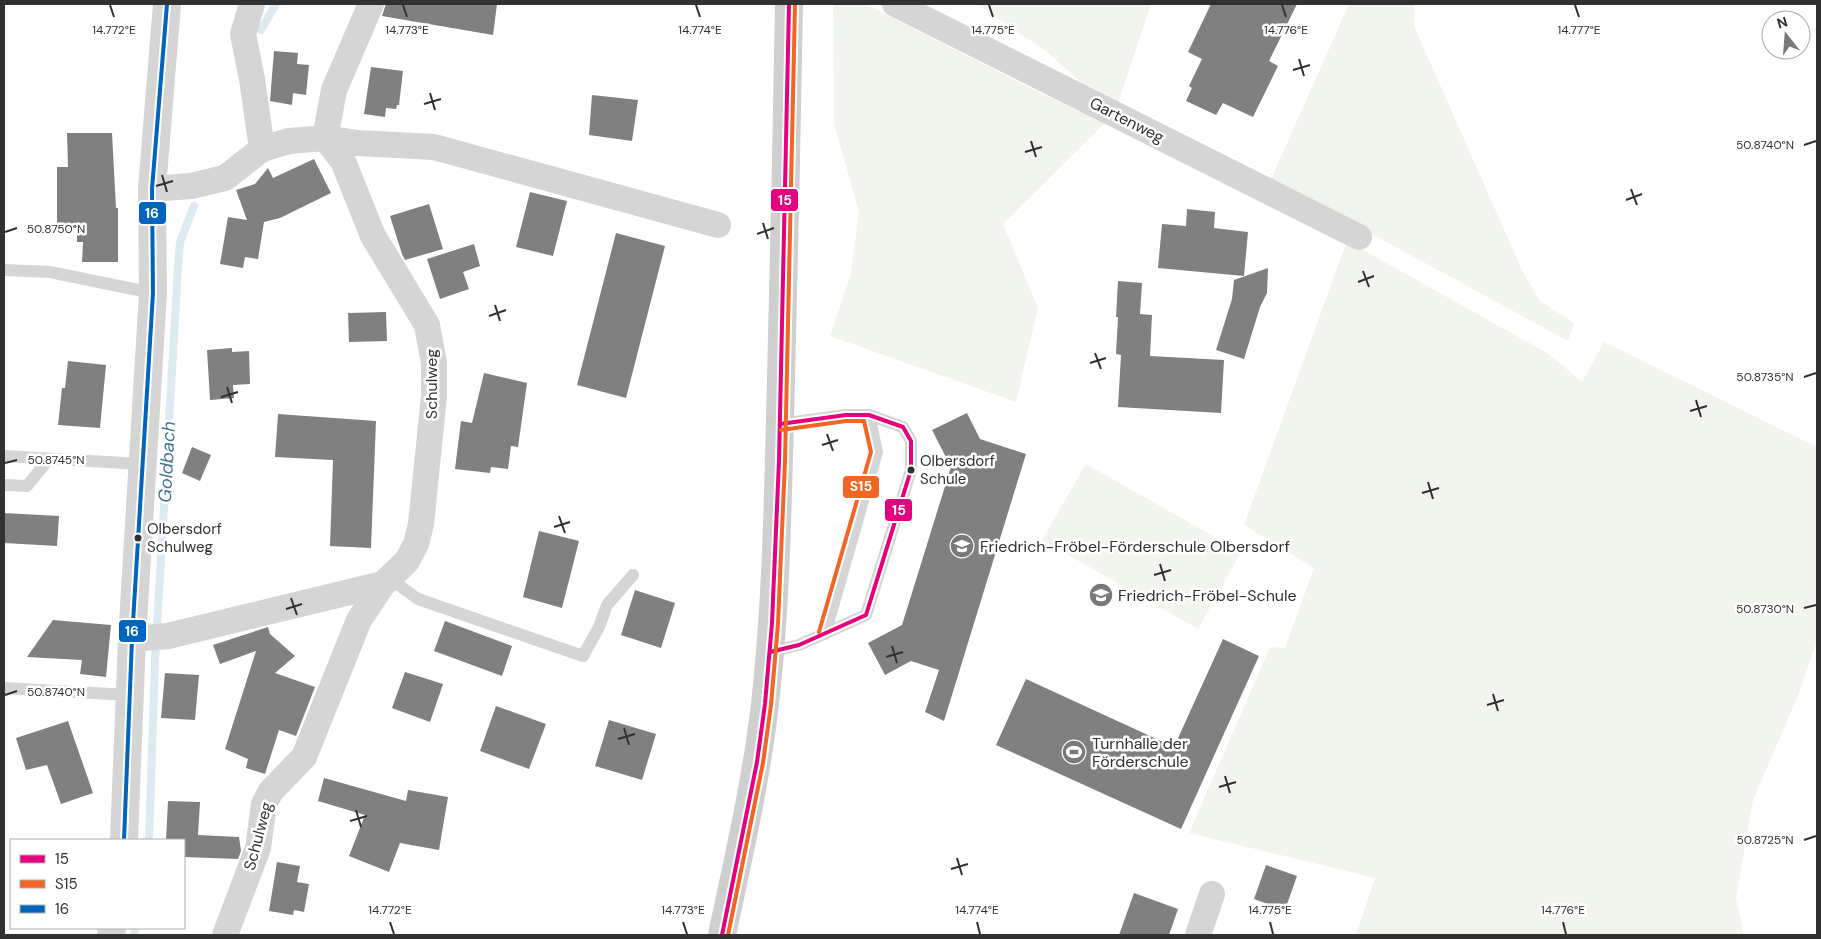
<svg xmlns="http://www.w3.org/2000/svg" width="1821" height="939" font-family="'DM Sans',sans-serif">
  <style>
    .green { fill: #f2f5ed }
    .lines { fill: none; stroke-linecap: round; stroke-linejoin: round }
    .stream { stroke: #dceaf2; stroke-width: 8 }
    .building { fill: #808080 }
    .service { stroke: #d5d5d5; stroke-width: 12 }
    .minor { stroke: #d5d5d5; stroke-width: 26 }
    .tertiary { stroke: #d5d5d5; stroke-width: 28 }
    .secondary { stroke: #cfcfcf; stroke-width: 28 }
    .bus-1-casing { stroke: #fff; stroke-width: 8 }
    .bus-2-casing { stroke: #fff; stroke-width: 8 }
    .bus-3-casing { stroke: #fff; stroke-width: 8 }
    .bus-1 { stroke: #e5007d; stroke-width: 4 }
    .bus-2 { stroke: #f26522; stroke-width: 4 }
    .bus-3 { stroke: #0065bd; stroke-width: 4 }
    .ticks { fill: none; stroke: #313131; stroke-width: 2 }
    .bus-dot { fill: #313131; stroke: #fff; stroke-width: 2 }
    .labels { text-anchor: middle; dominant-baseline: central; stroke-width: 5; stroke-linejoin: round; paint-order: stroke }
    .bus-label { font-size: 15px; fill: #313131; stroke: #fff; text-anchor: start }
    .street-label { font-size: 16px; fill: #313131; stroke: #fff }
    .poi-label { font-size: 16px; fill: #313131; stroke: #fff; text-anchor: start }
    .water-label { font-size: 18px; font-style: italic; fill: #407591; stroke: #fff }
    .ticks-label { font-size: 12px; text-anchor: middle; fill: #313131; stroke: #fff; stroke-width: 5; stroke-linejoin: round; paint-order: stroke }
    .line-badge { stroke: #fff; stroke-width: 2 }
    .badge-label { font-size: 14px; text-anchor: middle; font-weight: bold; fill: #fff }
  </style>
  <rect width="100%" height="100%" fill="#fff"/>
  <g class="green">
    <path d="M833,4H866L1032,89L1105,123L1003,224L1038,308L1016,402L830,336L851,273L859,212L834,123Z"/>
    <path d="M977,4H1151L1115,112L1047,52Z"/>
    <path d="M1349,4H1415L1414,26L1522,270L1540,301L1574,323L1568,341L1271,179Z"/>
    <path d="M1347,241L1549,354L1582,382L1604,342L1817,447V641L1797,698L1753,800L1736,898L1744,935H1356L1375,878L1189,833L1270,647L1285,648L1314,568L1244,525Z"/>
    <path d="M1086,464L1241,552L1198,629L1042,540Z"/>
  </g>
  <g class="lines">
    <g class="stream">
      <path d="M261,30L276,4"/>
      <path d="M149,840L155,662L178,267L180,242L194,206"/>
      <path d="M134,935L136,928"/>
    </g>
  </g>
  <g class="building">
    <path d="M386,4H497L493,35L382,16Z"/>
    <path d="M1211,4H1297L1269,61L1278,66L1253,117L1223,103L1216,115L1186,101L1192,88L1189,86L1202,59L1188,52Z"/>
    <path d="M274,51L298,53L297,64L309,65L306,95L293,93L292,105L270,101Z"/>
    <path d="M371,67L403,71L399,105H397L396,109L386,108L385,117L364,114Z"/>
    <path d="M592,95L638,100L632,141L589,135Z"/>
    <path d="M67,133H112L116,208H118V262H82L83,242H77V229H57V167H68Z"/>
    <path d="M314,159L331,193L280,218L264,222L258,259L245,257L243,268L220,264L228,217L247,220L236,190L255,184L268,168L273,178Z"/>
    <path d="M530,192L567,201L553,256L516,247Z"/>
    <path d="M429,204L443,249L405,260L402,254L390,216Z"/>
    <path d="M1187,209L1215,212L1214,228L1248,232L1244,276L1158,268L1162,224L1186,226Z"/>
    <path d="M616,233L665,246L626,398L577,385Z"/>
    <path d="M474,244L480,266L463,272L469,289L440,299L427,259Z"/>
    <path d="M1268,268L1267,293L1260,307L1244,359L1216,350L1232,299L1234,280Z"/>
    <path d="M1118,281L1142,283L1140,314L1152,315L1150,356L1224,360L1221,413L1118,407L1121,355L1116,354L1118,317H1116Z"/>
    <path d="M386,312L387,341L349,342L348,313Z"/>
    <path d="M232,348V352L249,351L250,384L233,385L234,398L210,400L207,350Z"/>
    <path d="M68,361L106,365L100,428L58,425L62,388H65Z"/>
    <path d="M484,373L527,383L518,447L511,446L508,469L491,467L490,473L455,469L461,421L472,423Z"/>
    <path d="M967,413L980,439L1026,454L944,721L925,712L939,670L911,661L885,675L868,643L902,625L951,467L932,430Z"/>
    <path d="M278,414L376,421L371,548L330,546L333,460L275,457Z"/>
    <path d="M192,447L211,455L200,481L182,473Z"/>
    <path d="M4,513L59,516L57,546L4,543Z"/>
    <path d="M539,531L579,541L562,608L523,597Z"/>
    <path d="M635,590L675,603L661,648L621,635Z"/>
    <path d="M53,620L111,625L106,677L80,674L82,660L27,657Z"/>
    <path d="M445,621L512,646L502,676L434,651Z"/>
    <path d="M268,627L270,634L295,656L275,673L315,687L296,736L279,730L265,774L246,768L248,759L225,749L256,651L220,664L213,645Z"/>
    <path d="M1223,639L1259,656L1181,829L996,745L1026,679L1174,747Z"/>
    <path d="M405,672L443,684L430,722L392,708Z"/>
    <path d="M165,673L199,675L195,720L161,718Z"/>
    <path d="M496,706L546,724L529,769L480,751Z"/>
    <path d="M609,720L656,734L642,780L595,766Z"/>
    <path d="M68,721L93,793L61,804L47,765L26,770L16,738Z"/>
    <path d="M324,778L406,801L408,790L448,797L439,850L400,843L389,872L349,856L365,815L318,801Z"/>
    <path d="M168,801L200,802L198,835L239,837L241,851L238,859L184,857V840H166Z"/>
    <path d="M277,862L300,866L297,882L309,884L304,912L294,910L293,915L269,911Z"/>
    <path d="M1266,865L1297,876L1285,910L1254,899Z"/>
    <path d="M1134,893L1178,909L1169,935H1119Z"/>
  </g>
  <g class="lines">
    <g class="service">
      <path d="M4,270L50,272L153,293"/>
      <path d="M4,456L141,464"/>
      <path d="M4,485L27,486L49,459"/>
      <path d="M389,578L418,599L583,656L599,627L607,605L633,575"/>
      <path d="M825,634L877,452L869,415"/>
      <path d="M770,652L799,645L866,615L911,470V441L903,427L869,415H846L780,424"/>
      <path d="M4,688L129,695"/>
    </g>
    <g class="minor">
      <path d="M252,4L243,34L252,79L262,149"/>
      <path d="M895,4L1359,237"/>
      <path d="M325,138L334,90L371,4"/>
      <path d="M152,189L191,186L225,178L262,149L289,141L325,138L357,143L434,147L718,225"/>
      <path d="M132,639L168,636L383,584"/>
      <path d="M225,935L258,848L264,804L271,791L304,757L359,620L383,584L407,561L416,544L421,524L434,396V363L427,325L373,236L343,161L325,138"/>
      <path d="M1198,935L1212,894"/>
    </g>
    <g class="tertiary">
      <path d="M124,840L132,639L153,293L152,189L167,4"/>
      <path d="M111,935L112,928"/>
    </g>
    <path class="secondary" d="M722,935C738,859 756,782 765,704C777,597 778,488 781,380C784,255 787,129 789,4"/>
    <g class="bus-1-casing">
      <g id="bus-1">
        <path d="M770,652L799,645L866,615L911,470V441L903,427L869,415H846L780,424"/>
        <path d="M722,935L757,762L765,704L772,623L779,461L789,4"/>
      </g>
    </g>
    <g class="bus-2-casing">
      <g id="bus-2">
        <path d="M781,430L846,421H864L871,452L819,632"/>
        <path d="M728,935L763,763L771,705L778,624L785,461L795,4"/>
      </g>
    </g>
    <g class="bus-3-casing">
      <path id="bus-3" d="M124,840L132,639L153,293L152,189L167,4"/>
    </g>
    <use href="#bus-1" class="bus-1"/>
    <use href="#bus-2" class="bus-2"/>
    <use href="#bus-3" class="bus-3"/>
  </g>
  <path class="ticks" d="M110,5L114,17M403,5L407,17M696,5L700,17M989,5L993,17M1282,5L1286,17M1575,5L1579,17M1299,59L1304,76M1293,70L1310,65M430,93L435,110M424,104L441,99M1031,141L1036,157M1804,145L1816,141M1025,152L1042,147M162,175L167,192M156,186L173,181M1631,189L1637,205M1626,200L1642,194M763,223L768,239M5,232L17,228M757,234L774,228M1363,271L1369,287M1358,282L1374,276M495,305L500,321M489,316L506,310M1095,353L1101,369M1090,363L1106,358M1804,377L1816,373M227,387L232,403M221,397L238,392M1696,400L1701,417M1690,411L1707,406M827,434L833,451M822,445L838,440M5,463L17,460M1428,482L1433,499M1422,493L1439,488M559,516L565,533M554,527L570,522M1160,564L1165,581M1154,575L1171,570M291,598L297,615M1804,608L1816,605M286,609L302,604M892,646L897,663M886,657L903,652M1493,694L1498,711M5,695L17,691M1487,705L1504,700M624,728L629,745M618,739L635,734M1225,776L1230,793M1219,787L1236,782M356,810L361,827M350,821L367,816M1804,840L1816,836M957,858L962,875M951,869L968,864M390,922L394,934M683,922L687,934M977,922L980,934M1270,922L1273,934M1563,922L1566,934"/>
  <defs>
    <g id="school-disc" transform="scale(1.25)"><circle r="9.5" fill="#797979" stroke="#fff"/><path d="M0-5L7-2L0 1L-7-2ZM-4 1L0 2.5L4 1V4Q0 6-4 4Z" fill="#fff"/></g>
    <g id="stadium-disc" transform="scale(1.25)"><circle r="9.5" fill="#797979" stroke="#fff"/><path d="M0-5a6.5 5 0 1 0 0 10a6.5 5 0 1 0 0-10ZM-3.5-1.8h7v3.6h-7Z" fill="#fff"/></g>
  </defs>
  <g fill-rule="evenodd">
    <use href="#school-disc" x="962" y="546"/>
    <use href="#school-disc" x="1101" y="595"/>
    <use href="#stadium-disc" x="1074" y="752"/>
  </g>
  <g class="bus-dot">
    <circle cx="911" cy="470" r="4.5"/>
    <circle cx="138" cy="538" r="4.5"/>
  </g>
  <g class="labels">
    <g class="bus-label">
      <text x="920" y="461">Olbersdorf<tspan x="920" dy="18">Schule</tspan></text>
      <text x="147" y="529">Olbersdorf<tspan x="147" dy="18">Schulweg</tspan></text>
    </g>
    <g class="street-label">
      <text transform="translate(1127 120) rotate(27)">Gartenweg</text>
      <text transform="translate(431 384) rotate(-90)">Schulweg</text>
      <text transform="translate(258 836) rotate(-75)">Schulweg</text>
    </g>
    <g class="poi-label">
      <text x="980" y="546">Friedrich-Fröbel-Förderschule Olbersdorf</text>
      <text x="1118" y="595">Friedrich-Fröbel-Schule</text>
      <text x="1092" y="743">Turnhalle der<tspan x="1092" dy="18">Förderschule</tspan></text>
    </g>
    <g class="water-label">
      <text transform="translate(167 462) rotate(-87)">Goldbach</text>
    </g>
  </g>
  <g class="ticks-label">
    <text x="1579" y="34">14.777°E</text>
    <text x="114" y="34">14.772°E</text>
    <text x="407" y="34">14.773°E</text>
    <text x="700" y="34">14.774°E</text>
    <text x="993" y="34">14.775°E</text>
    <text x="1286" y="34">14.776°E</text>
    <text x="1765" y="149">50.8740°N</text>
    <text x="56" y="233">50.8750°N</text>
    <text x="1765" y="381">50.8735°N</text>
    <text x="56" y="464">50.8745°N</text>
    <text x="1765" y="613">50.8730°N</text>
    <text x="56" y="696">50.8740°N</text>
    <text x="1765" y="844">50.8725°N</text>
    <text x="390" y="914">14.772°E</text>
    <text x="683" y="914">14.773°E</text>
    <text x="977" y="914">14.774°E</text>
    <text x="1270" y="914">14.775°E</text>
    <text x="1563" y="914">14.776°E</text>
  </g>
  <g class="line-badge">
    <rect x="770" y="188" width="29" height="24" rx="5" fill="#e5007d"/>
    <rect x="138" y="201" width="29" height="24" rx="5" fill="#0065bd"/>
    <rect x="842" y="475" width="38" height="24" rx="5" fill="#f26522"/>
    <rect x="884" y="498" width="29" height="24" rx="5" fill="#e5007d"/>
    <rect x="118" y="619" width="29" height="24" rx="5" fill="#0065bd"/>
  </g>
  <g class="badge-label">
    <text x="785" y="205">15</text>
    <text x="152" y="218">16</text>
    <text x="861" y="491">S15</text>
    <text x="899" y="515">15</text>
    <text x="132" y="636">16</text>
  </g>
  <rect width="1821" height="939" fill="none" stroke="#313131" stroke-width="10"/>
  <rect x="10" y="839" width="175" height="90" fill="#ffffff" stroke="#adadad"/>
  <rect x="20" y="855" width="25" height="8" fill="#e5007d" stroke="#adadad"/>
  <text x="55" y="864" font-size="15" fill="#313131">15</text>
  <rect x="20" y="880" width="25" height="8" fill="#f26522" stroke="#adadad"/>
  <text x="55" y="889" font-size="15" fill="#313131">S15</text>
  <rect x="20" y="905" width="25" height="8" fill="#0065bd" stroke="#adadad"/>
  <text x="55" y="914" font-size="15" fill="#313131">16</text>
  <g transform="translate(1786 35) rotate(343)"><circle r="24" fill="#ffffff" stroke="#adadad"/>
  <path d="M0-4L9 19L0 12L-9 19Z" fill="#797979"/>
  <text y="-8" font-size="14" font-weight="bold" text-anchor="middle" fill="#313131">N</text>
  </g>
</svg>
